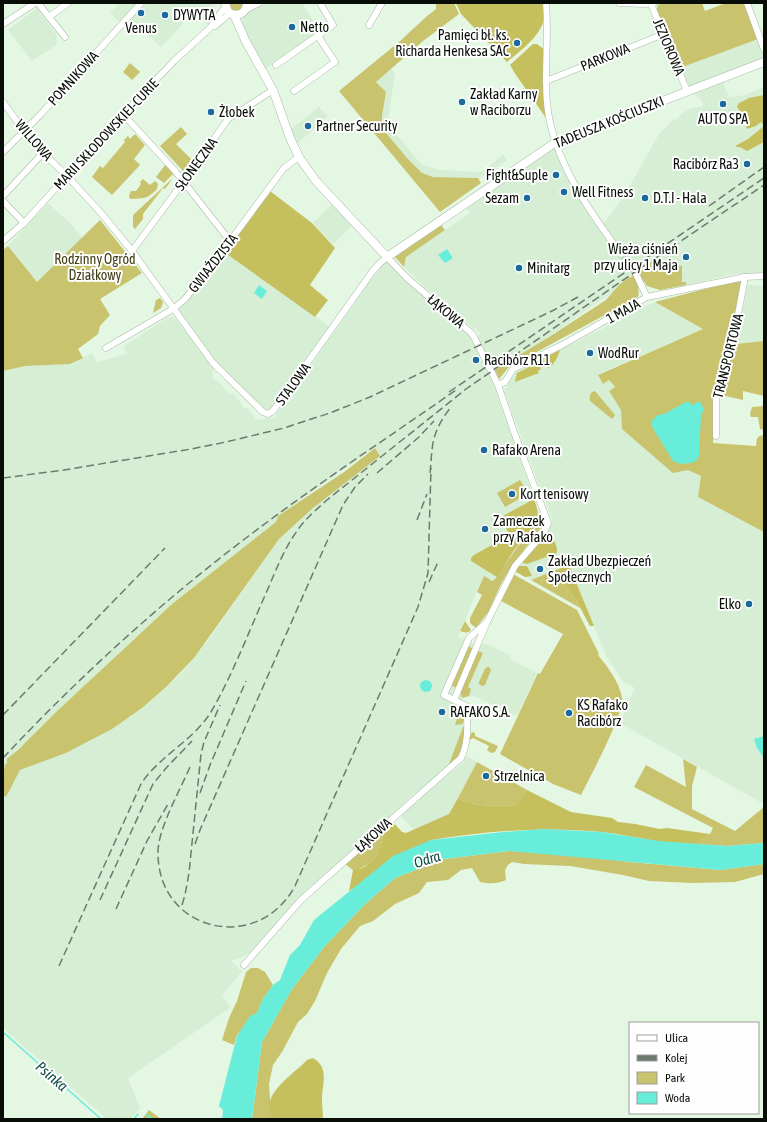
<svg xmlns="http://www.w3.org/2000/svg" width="767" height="1122" font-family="'Asap Condensed',sans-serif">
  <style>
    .built { fill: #d5eed4 }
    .green { fill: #c9c36d }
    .forest { fill: #c6bf5e }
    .water { fill: #68eddb }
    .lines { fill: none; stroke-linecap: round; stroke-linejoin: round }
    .stream { stroke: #68eddb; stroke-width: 1.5 }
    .minor-tunnel { stroke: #c3d4c2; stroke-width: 6; stroke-dasharray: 6 3; stroke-linecap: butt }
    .minor-casing { stroke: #a9bba8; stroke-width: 7 }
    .major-casing { stroke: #a9bba8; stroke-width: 9 }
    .minor { stroke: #fff; stroke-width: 6 }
    .major { stroke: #fff; stroke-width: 8 }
    .rail { stroke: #6e7a6d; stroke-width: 1.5; stroke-dasharray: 8 4; stroke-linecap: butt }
    .poi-dot { fill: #1a6a9c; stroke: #fefefe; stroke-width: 1.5 }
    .labels { text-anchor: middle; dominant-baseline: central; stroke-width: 4; stroke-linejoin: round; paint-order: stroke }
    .poi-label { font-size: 14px; fill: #080e07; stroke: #fefefe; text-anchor: start }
    .street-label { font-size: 14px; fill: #080e07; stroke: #fefefe }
    .park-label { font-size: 14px; fill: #403d14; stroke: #fefefe }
    .water-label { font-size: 15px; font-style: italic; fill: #124d46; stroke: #fefefe }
  </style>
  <rect width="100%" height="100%" fill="#e4f7e3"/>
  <g class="built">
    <path d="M119,3H214L215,10L214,17L208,25L194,12L161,47L128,16L121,23L110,13Z"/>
    <path d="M266,3H302L320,32L264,70L241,25L244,15Z"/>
    <path d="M37,8L57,36L56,45L32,61L8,30Z"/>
    <path d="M758,39L764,55V59L689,88L680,68Z"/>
    <path d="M391,69L395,73L388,120L394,132L422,165L440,170L479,172L483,171L503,155L507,160L479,179L478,178L433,177L422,173L407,158L383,128L382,117L386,92L376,82Z"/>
    <path d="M723,82L729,97L745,95L764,87V273H744L729,275L686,285V282H682V266L671,264L667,261L665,262L659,256L645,266L647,269L637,272L629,278L628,277L619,285L616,290L534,347L496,371L477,337L480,333L426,288L404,267L406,257L470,213L466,208L473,204L471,201L554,148L584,208L619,255L603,225L625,194L659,134L674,119L676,120L683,113L692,108L701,107L703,105L702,101L696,95L690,93L703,90Z"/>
    <path d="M319,107L328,116L298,143L296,142L290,130Z"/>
    <path d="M48,203L75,228V229L83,238L37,282L8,246Z"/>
    <path d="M332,204L352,226L333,244L313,223Z"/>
    <path d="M224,252L330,327L273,410L267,412L222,370L178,311Z"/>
    <path d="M386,261L469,335L494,386L539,513L495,579L492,581L483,577L458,637L476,645L487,644L511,656L510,659L537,673L517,716L474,696L462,698L465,713V732L453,764L416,793L415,792L399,808L312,887L292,906L253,951L240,958L232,960V962L242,971L222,995L231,1007L128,1078L140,1108L131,1119H107L3,1028V795L6,796L20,770L66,753L112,729L142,708L166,687L181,674L206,643L279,539L313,508L380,456L374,448L278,516L276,522L172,604L125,647L50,718L19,749L16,750L3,770V371L25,366L70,364L92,353L97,362L127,354L124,346L167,318L173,317L176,319L214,368L212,372L213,379L218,381L230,395L233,393L245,409L247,408L256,420L276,417L275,416L378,270Z"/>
    <path d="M748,285L764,286V341L736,344Z"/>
    <path d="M655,302L703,329L598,374L603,384L609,380L615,388L609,391L621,410L688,470L701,476L698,497L764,532V804L620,723L635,688L623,682L606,655L569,565L531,580L515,570L553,522L504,391L516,372Z"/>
    <path d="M467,756L477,762L449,814L414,830L399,814L463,763Z"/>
  </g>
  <g class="green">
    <path d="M228,3H244C243,11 237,12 231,9Z"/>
    <path d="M436,3H454L459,14L423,41L376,82L386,92L382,116V128L407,158L422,173L433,177L478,178L481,183L440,212L339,91L399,42L426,17L436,9Z"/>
    <path d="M663,3H702L705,11L726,3H744L758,39L680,68L656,11L658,5Z"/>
    <path d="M130,63L140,72L132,80L123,72Z"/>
    <path d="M181,127L187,134L176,144L193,161L184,172L160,146Z"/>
    <path d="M135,134L145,145L134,159L140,165L112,195L92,177L100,166L103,168L125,142L124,140L128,136L130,139Z"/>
    <path d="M166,164L174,173L164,183L156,177Z"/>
    <path d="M173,178L165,189L163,188L143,214V219L135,229L133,227V215Z"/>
    <path d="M143,179L150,185L155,181L158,184L157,189C146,200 144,198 130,199L129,196L131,191H136L141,184L140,182Z"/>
    <path d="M100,220L142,273L100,299L110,315L100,326L98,334L78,349L83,358L70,364L25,366L3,371V250L8,246L37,282Z"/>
    <path d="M441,225L445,230L406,257L404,267L395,257Z"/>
    <path d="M659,256L665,262L667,261L671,264L682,266V282H686V285L660,290L647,286L644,281L643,282L637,272L647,269L645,266Z"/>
    <path d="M633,275C637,281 640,290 638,297L509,367L499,379L495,370L549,337L606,300L619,285L629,277L630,278Z"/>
    <path d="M739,280L742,282L730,342L736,344L764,341V396L743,391V400L717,394L714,422L713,443L756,446C757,439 756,436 764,435V532L698,497L701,476L688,470L673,473L622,429L621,410L609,391L615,387L609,380L603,384L598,375L703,329L655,302Z"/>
    <path d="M160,298L163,302L161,308L153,313L156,300Z"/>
    <path d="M595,391L615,415L612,419L590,401C589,396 590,392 595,391Z"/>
    <path d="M764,406V430L760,429L758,417H751L750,414L752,407Z"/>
    <path d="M375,448L380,456L313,508L279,539L194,658L166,687L142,708L112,729L66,753L20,770L6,797L3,795V770L5,768L4,766L7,763V759L19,749L56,712L172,604L276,522L278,516L344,472Z"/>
    <path d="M520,480L528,494L505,507L497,493Z"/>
    <path d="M539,513L543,518V525L511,567L500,586L489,611L476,628L470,623V618L482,595L477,592L484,576L492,581L495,579L518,546L535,529Z"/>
    <path d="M551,572L548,577L538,581L549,580L554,583L560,579L576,600L580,608L531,580Z"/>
    <path d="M513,574L577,610L599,654L598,655C607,666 620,683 622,698C624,714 590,777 581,795L553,784L500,754L538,673L540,674L563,634L501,601Z"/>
    <path d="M465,621L471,630C468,634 464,632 460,631Z"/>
    <path d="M468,646L474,649L457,688L450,685Z"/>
    <path d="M478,651L483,653L468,687L471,689L469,696L462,698L460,690Z"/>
    <path d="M487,667H489L491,670L485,685L482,686L479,684V682L485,669Z"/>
    <path d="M462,709L465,713V718L462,724L456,725L455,724L461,710Z"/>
    <path d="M463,727L465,728C464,744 463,753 451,765L449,764Z"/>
    <path d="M472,732L475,733V736L498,746L495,752L491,753L487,750L489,746L473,738L470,740V736Z"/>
    <path d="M683,759L697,767L692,786V809L735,831L764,807V843L727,846L696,844L710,834L713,828L634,787L646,765L686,787Z"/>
    <path d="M477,762L527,790L519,805C497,806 478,808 458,798Z"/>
    <path d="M384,828L380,852L371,862L358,870H353L345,864Z"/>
    <path d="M509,851L585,856L630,862L721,870L764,864V874L735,882L693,883L649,881L623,875L570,866L524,864L512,862L508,865L505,870L506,880C497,884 490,884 480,882L472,868L461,870L448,880L427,882L419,893L395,904L373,921L360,926L341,949L327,973L315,1001L307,1014L298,1022L282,1052L273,1065L269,1084L270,1098V1109L274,1119H252L262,1042L292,989L324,947L364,905L395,878L444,859Z"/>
    <path d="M251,968H258L265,972L273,985L263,999L257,1013L237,1035L234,1045L222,1040L229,1018L237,1001L246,972Z"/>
    <path d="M149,1110L161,1119H142Z"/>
  </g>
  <g class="forest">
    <path d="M456,3H544C544,8 545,14 544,19C540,37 520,51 507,62L461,14Z"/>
    <path d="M533,44H537L545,50L544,98L546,118L516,75L510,65Z"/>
    <path d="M764,95V142L747,151L740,147H735L737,145L748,139L764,126L761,122L756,126L747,129L746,126L749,122L737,107L739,103L749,98Z"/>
    <path d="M270,191L312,223L335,248L310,285L328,300L315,317L224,252Z"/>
    <path d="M560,350C558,357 554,365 548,368L546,364L540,366L541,369L538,371L539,373L515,382L517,373L535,364L536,362Z"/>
    <path d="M534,499C544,527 534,527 518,545C510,555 504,567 497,577L471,561V558L474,555L506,537L508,532L503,520V516Z"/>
    <path d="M550,532C552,537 560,549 556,554C554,556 549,557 547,558L546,557L527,564L523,563L522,561L534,547Z"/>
    <path d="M569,565L594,626H590L576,600L560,579L555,583L548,580L537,581L548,577L551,572Z"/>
    <path d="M516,566H527L532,576L525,577L516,572Z"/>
    <path d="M527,790L571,812L612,818L618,822L635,824L660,829L667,828L710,834L696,844C683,843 669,843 656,841C638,838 620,834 602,832C546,826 487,831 431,840L349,891L353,870C359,870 363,868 368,864C382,854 381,844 384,828L393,822L402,832L406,833L449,814L458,798C478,808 497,806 518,805Z"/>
    <path d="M313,1058C330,1068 322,1084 322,1100C322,1106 323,1113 323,1119H274C256,1097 294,1074 307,1060Z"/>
  </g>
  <g class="water">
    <path d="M447,249L453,258L445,263L438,255Z"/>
    <path d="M259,285L267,291L262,299L254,293Z"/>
    <path d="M688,401L692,405L700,401L704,410L701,415L699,456L696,461L691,463L681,464L673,461L651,425L653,419L658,415L664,414Z"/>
    <circle cx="426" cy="686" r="6"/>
    <path d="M764,736V758L757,748L754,739Z"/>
    <path d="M543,829L602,832L658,841L727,846L764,843V864L721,870L509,851L444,859L395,878L364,905L324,947L292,989L262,1042L252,1119H222L223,1110L219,1106L237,1036L250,1016L257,1013L263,999L273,985L280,980L290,955L300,945L314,920L393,856L431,840L503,832Z"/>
  </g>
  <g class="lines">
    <g class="stream">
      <path d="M3,1032L101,1119"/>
      <path d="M146,1115L153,1119"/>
      <path d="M134,1119L138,1114"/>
    </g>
    <path class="minor-tunnel" d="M621,254L636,274"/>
    <g class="minor-casing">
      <g id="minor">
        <path d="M38,3L49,17L68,3"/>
        <path d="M546,3C549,36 544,70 547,103C552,158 589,211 621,254"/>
        <path d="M619,3L644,4L654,3"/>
        <path d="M747,3L764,49"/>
        <path d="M651,4L687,91"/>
        <path d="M245,10L259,3"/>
        <path d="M49,17L65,37"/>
        <path d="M3,24L35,3"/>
        <path d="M369,25L382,3"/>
        <path d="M215,26L228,15L231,14"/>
        <path d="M276,65L333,25L320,3"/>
        <path d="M546,81L664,34"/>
        <path d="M294,91L335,62L318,36"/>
        <path d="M3,102L24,131L43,153L67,176L101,213L132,251L213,363L263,412L268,414L273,411L372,272L379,264L387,257L407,278L468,330L473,335L498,385L514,432L548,523L543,534L515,566L487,622"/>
        <path d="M123,114L176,172L230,241"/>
        <path d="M3,152L41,114L141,3"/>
        <path d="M3,196L43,153"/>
        <path d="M3,201L24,223"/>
        <path d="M3,241L24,223L123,114L174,61L210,28L225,7"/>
        <path d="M132,251L184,181L228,119L273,90"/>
        <path d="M636,274L647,297"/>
        <path d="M106,348L173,309L185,299L230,241L284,168L299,157"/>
        <path d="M498,385L505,382L513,369L562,345L647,297L745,277L764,276"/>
        <path d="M716,436V397L734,336L745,277"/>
        <path d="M244,965L301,900L461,758C469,743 468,723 466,706L444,695L469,638L487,622L454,700"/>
      </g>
    </g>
    <g class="major-casing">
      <g id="major">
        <path d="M225,3L228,12C237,18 246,14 247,3"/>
        <path d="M234,15L246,42L273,90L290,138L299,157L315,180L387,257L556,142L764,62"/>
      </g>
    </g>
    <use href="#minor" class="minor"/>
    <use href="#major" class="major"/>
    <g class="rail">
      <path d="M709,206L764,167"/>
      <path d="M449,392L764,178"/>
      <path d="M377,473L419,437L434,421"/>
      <path d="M430,473C431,465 431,458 432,451C433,434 441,419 452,406"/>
      <path d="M3,478L64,470L191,449L226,442L284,428L330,413L370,397L552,311L578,297"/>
      <path d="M417,520L427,494"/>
      <path d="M429,582L438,562"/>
      <path d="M3,715L165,548"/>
      <path d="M3,758C78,678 159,604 246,538C314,486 386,439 456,390"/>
      <path d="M190,767C180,790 158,829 158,852C157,932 258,955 295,886L418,607L428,573L431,468"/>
      <path d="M200,793L210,765L246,681"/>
      <path d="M195,844L200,830L343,505L355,487L368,474"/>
      <path d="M100,900L153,784L167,767L192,741"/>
      <path d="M182,905L185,895L189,873L201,754L204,742L220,705"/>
      <path d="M116,909L147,841L168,804"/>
      <path d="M59,966L141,784C160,755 193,741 211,712C233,674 249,631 267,591C276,570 284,549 297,531C305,519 316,510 327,500L466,389L629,276L764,185"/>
    </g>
  </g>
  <g class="poi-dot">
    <circle cx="141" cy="13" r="4"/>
    <circle cx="165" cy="15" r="4"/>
    <circle cx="292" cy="27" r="4"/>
    <circle cx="517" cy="43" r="4"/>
    <circle cx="462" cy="102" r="4"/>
    <circle cx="723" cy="104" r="4"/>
    <circle cx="211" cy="112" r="4"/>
    <circle cx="308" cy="126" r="4"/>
    <circle cx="747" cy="164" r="4"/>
    <circle cx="556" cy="175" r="4"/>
    <circle cx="564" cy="192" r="4"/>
    <circle cx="527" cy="198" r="4"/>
    <circle cx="645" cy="198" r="4"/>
    <circle cx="686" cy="257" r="4"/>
    <circle cx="519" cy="268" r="4"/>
    <circle cx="590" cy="353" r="4"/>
    <circle cx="476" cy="360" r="4"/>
    <circle cx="484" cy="450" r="4"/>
    <circle cx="512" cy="494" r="4"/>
    <circle cx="485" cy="529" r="4"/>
    <circle cx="540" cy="569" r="4"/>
    <circle cx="749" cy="604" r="4"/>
    <circle cx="442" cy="712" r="4"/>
    <circle cx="569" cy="713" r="4"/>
    <circle cx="486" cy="776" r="4"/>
  </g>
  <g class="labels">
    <g class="poi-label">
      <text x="173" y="15">DYWYTA</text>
      <text x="300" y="27">Netto</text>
      <text x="141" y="28" text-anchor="middle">Venus</text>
      <text x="509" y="35" text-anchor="end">Pamięci bł. ks.<tspan x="509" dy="16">Richarda Henkesa SAC</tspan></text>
      <text x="470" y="94">Zakład Karny<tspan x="470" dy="16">w Raciborzu</tspan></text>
      <text x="219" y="112">Żłobek</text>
      <text x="723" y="119" text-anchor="middle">AUTO SPA</text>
      <text x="316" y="126">Partner Security</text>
      <text x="739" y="164" text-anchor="end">Racibórz Ra3</text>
      <text x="548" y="175" text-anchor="end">Fight&amp;Suple</text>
      <text x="572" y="192">Well Fitness</text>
      <text x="519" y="198" text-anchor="end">Sezam</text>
      <text x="653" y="198">D.T.I - Hala</text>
      <text x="678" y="249" text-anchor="end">Wieża ciśnień<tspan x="678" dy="16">przy ulicy 1 Maja</tspan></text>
      <text x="527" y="268">Minitarg</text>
      <text x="598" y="353">WodRur</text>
      <text x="484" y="360">Racibórz R11</text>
      <text x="492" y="450">Rafako Arena</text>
      <text x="520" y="494">Kort tenisowy</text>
      <text x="493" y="521">Zameczek<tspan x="493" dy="16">przy Rafako</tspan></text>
      <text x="548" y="561">Zakład Ubezpieczeń<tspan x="548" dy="16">Społecznych</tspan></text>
      <text x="741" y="604" text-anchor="end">Elko</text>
      <text x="577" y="705">KS Rafako<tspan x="577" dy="16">Racibórz</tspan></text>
      <text x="450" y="712">RAFAKO S.A.</text>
      <text x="494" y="776">Strzelnica</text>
    </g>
    <g class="street-label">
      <text transform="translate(669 47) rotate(67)">JEZIOROWA</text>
      <text transform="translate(605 57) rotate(-22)">PARKOWA</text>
      <text transform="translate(73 78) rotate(-48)">POMNIKOWA</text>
      <text transform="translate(609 122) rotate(-22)">TADEUSZA KOŚCIUSZKI</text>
      <text transform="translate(106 134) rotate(-47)">MARII SKŁODOWSKIEJ-CURIE</text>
      <text transform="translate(34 140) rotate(49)">WILLOWA</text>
      <text transform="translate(196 164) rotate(-54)">SŁONECZNA</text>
      <text transform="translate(213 263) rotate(-52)">GWIAŹDZISTA</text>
      <text transform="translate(446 311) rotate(40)">ŁĄKOWA</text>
      <text transform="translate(623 311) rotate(-29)">1 MAJA</text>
      <text transform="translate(728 356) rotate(-76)">TRANSPORTOWA</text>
      <text transform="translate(293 384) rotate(-54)">STALOWA</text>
      <text transform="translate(373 835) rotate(-42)">ŁĄKOWA</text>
    </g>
    <g class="park-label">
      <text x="95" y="259">Rodzinny Ogród<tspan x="95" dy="16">Działkowy</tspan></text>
    </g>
    <g class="water-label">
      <text transform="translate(427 859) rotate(-17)">Odra</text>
      <text transform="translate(52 1076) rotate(41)">Psinka</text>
    </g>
  </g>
  <rect width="767" height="1122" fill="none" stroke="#080e07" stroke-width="8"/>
  <rect x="629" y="1022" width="130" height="92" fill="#fefefe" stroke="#9c9e9b"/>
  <rect x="637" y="1035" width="20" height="6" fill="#ffffff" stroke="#9c9e9b"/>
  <text x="665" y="1042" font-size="12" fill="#080e07">Ulica</text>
  <rect x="637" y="1055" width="20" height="6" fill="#6e7a6d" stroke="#9c9e9b"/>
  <text x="665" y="1062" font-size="12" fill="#080e07">Kolej</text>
  <rect x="637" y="1072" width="20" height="12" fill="#c9c36d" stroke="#9c9e9b"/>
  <text x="665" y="1082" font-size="12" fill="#080e07">Park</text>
  <rect x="637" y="1092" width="20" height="12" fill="#68eddb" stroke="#9c9e9b"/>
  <text x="665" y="1102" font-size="12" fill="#080e07">Woda</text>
</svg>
